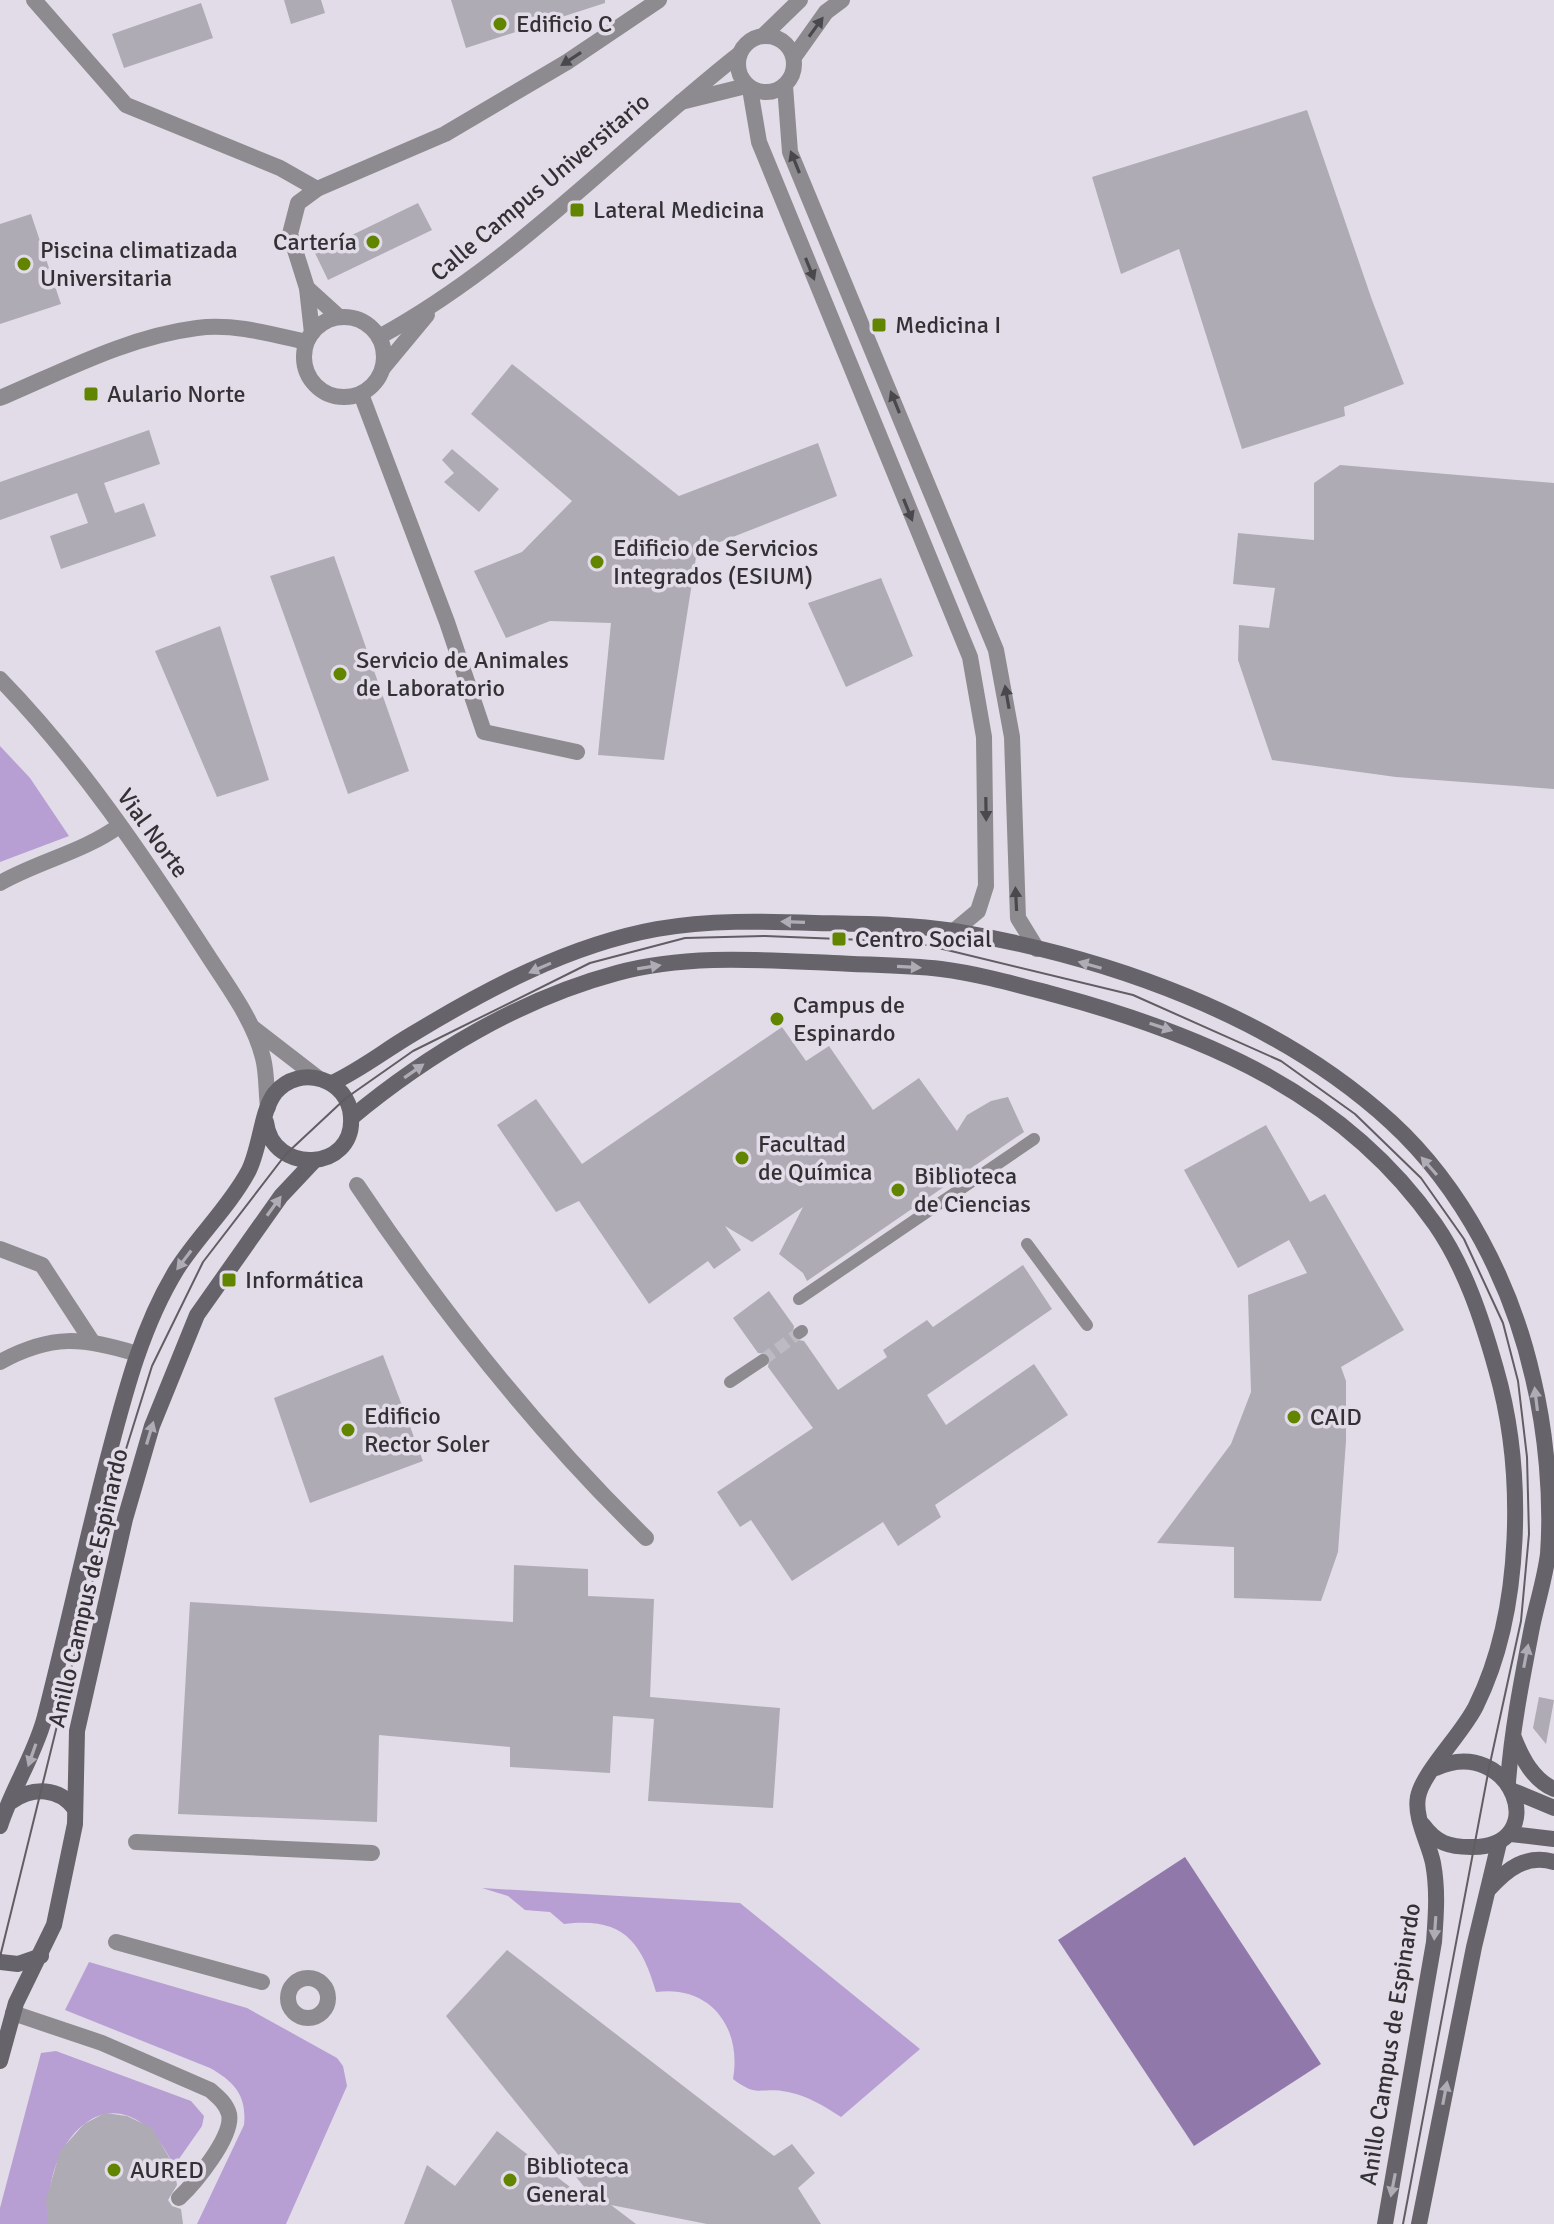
<svg xmlns="http://www.w3.org/2000/svg" width="1554" height="2224" font-family="Signika,sans-serif">
  <style>
    .green { fill: #b79fd3 }
    .water { fill: #9078ab }
    .building { fill: #afabb5 }
    .lines { fill: none; stroke-linecap: round; stroke-linejoin: round }
    .pedestrian-tunnel { stroke: #bebac3; stroke-width: 12; stroke-dasharray: 12 6; stroke-linecap: butt }
    .pedestrian { stroke: #8d8b8f; stroke-width: 12 }
    .minor { stroke: #8d8b8f; stroke-width: 16 }
    .secondary { stroke: #66636a; stroke-width: 16 }
    .tram { stroke: #605d63; stroke-width: 2 }
    .oneway { fill: #4a484c }
    .oneway2 { fill: #b0acb5 }
    .poi-dot { fill: #628500; stroke: #e1dce7; stroke-width: 3 }
    .labels { text-anchor: middle; dominant-baseline: central; stroke-width: 7; stroke-linejoin: round; paint-order: stroke }
    .poi-label { font-size: 24px; fill: #333135; stroke: #e1dce7; text-anchor: start }
    .street-label { font-size: 24px; fill: #333135; stroke: #e1dce7 }
  </style>
  <rect width="100%" height="100%" fill="#e1dce7"/>
  <g class="green">
    <path d="M0,746L30,778L69,836L0,862Z"/>
    <path d="M482,1888L740,1903L920,2049L841,2117C824,2106 808,2096 788,2092C760,2086 759,2099 733,2079C742,2028 711,1985 656,1992C641,1940 622,1917 564,1924L550,1912L525,1910L508,1896Z"/>
    <path d="M89,1962L247,2008L337,2058L343,2066L347,2086L286,2224H197L244,2125C247,2096 235,2082 210,2068L65,2010Z"/>
    <path d="M56,2051L191,2101L204,2116L202,2126L174,2166C123,2060 40,2132 49,2224H0V2208L41,2053Z"/>
  </g>
  <path class="water" d="M1185,1857L1321,2064L1194,2146L1058,1940Z"/>
  <g class="building">
    <path d="M284,0H321L325,13L291,24Z"/>
    <path d="M451,0H605V3L466,48Z"/>
    <path d="M201,3L213,38L124,68L112,34Z"/>
    <path d="M1307,110L1372,300L1404,384L1344,407L1345,416L1242,449L1179,249L1121,274L1092,177Z"/>
    <path d="M418,203L432,230L328,280L315,253Z"/>
    <path d="M31,214L61,304L0,324V224Z"/>
    <path d="M512,364L679,496L818,443L837,496L697,551L664,760L598,755L611,623L550,621L506,638L474,571L522,552L572,501L471,414Z"/>
    <path d="M149,430L160,464L104,483L115,513L144,503L156,536L61,569L50,536L88,523L77,493L0,520V482Z"/>
    <path d="M452,449L499,489L479,512L444,482L454,473L442,460Z"/>
    <path d="M1340,465L1554,483V789L1396,777L1272,760L1238,660L1239,625L1269,628L1275,588L1233,584L1238,533L1314,540V483Z"/>
    <path d="M334,556L409,771L348,794L270,576Z"/>
    <path d="M881,578L913,656L846,687L808,603Z"/>
    <path d="M220,626L269,780L217,797L155,651Z"/>
    <path d="M782,1027L806,1061L829,1046L873,1110L919,1078L957,1131L967,1115L991,1101L1008,1097L1024,1132L807,1281L803,1273L779,1254L803,1207L752,1242L725,1226L741,1250L714,1269L708,1261L649,1304L579,1201L556,1212L497,1125L536,1099L582,1164Z"/>
    <path d="M1266,1125L1310,1202L1325,1194L1404,1330L1341,1367L1346,1381V1441L1338,1552L1321,1601L1234,1598V1547L1157,1543L1231,1444L1251,1392L1248,1295L1307,1273L1289,1240L1238,1268L1184,1170Z"/>
    <path d="M1023,1265L1052,1309L927,1395L946,1425L1034,1364L1068,1415L935,1505L941,1517L898,1546L883,1522L792,1581L751,1520L740,1527L717,1492L813,1428L768,1367L770,1354L758,1353L733,1318L769,1291L794,1326L792,1339L804,1341L838,1390L887,1357L883,1350L927,1320L933,1327Z"/>
    <path d="M383,1355L423,1461L310,1503L274,1398Z"/>
    <path d="M514,1565L588,1569V1596L654,1599L650,1697L780,1708L773,1808L648,1801L654,1719L613,1716L610,1773L510,1767V1747L379,1735L377,1822L178,1814L190,1602L513,1622Z"/>
    <path d="M1539,1697L1554,1700L1546,1744L1533,1728Z"/>
    <path d="M507,1950L774,2156L792,2144L815,2173L798,2188L821,2224H707L611,2205L636,2224H404L427,2165L455,2186L497,2131L591,2203L594,2199L446,2016Z"/>
    <path d="M105,2113L127,2116L152,2128L174,2166L177,2185L168,2200L172,2206L181,2209L183,2224H48L46,2200L60,2151L84,2124Z"/>
  </g>
  <g class="lines">
    <path class="pedestrian-tunnel" d="M763,1360L799,1333"/>
    <g class="pedestrian">
      <path d="M1027,1244L1087,1325"/>
      <path d="M799,1299L1034,1139"/>
      <path d="M799,1333L802,1331"/>
      <path d="M730,1382L763,1360"/>
    </g>
    <g class="minor">
      <path d="M34,0L126,105L280,168L317,189"/>
      <path d="M764,35L800,0"/>
      <circle cx="766" cy="64" r="28"/>
      <path d="M794,57L826,12L842,0"/>
      <path d="M785,86L790,152L996,650L1012,737L1018,918L1037,949"/>
      <path d="M750,89L759,142L970,657L984,737L986,886L978,911L954,931"/>
      <path d="M681,102L746,86"/>
      <path d="M307,288L339,317"/>
      <circle cx="344" cy="357" r="40"/>
      <path d="M312,333L307,288L290,234L298,203L317,189L445,134L567,62L659,0"/>
      <path d="M379,337C513,264 619,149 738,55"/>
      <path d="M383,368L427,315"/>
      <path d="M361,394L447,622L484,732L577,752"/>
      <path d="M0,398C64,371 127,337 197,328C233,323 271,334 306,342"/>
      <path d="M0,679C79,760 144,857 205,951C226,984 254,1020 263,1058C267,1073 266,1091 268,1107"/>
      <path d="M0,883C39,861 83,852 119,826"/>
      <path d="M252,1027L318,1078"/>
      <path d="M357,1185C442,1312 536,1431 646,1538"/>
      <path d="M0,1249L42,1265L91,1340"/>
      <path d="M0,1362C51,1334 83,1337 137,1354"/>
      <path d="M136,1842L372,1853"/>
      <path d="M116,1942L262,1982"/>
      <circle cx="308" cy="1998" r="20"/>
      <path d="M13,2013L102,2043L210,2090C218,2097 226,2103 229,2114C234,2136 194,2184 179,2198"/>
    </g>
    <g class="secondary">
      <path d="M332,1083C360,1070 384,1051 411,1035C487,989 569,945 657,929C709,920 762,921 815,923C861,924 908,924 954,931C1108,957 1274,1015 1391,1122C1463,1188 1512,1284 1533,1378C1546,1432 1552,1499 1548,1554C1545,1578 1537,1603 1532,1627C1522,1679 1512,1729 1508,1782"/>
      <path d="M351,1118C428,1054 520,999 617,973C687,954 761,960 833,963C868,965 905,965 941,969C980,974 1018,985 1056,995C1204,1035 1344,1094 1435,1224C1465,1267 1482,1319 1496,1369C1525,1470 1523,1611 1476,1706C1463,1733 1422,1773 1418,1797C1414,1818 1429,1843 1433,1863C1438,1890 1436,1915 1434,1942L1385,2224"/>
      <path d="M1514,1738C1522,1758 1533,1780 1554,1789"/>
      <path d="M1516,1792L1554,1808"/>
      <path d="M12,1801C33,1787 59,1787 75,1809"/>
      <path d="M1423,1825C1436,1843 1449,1847 1471,1847C1554,1848 1512,1734 1436,1768"/>
      <path d="M0,1826C12,1789 33,1758 44,1720C67,1631 86,1540 110,1450C126,1389 143,1324 177,1269C198,1236 229,1207 248,1172C260,1150 261,1111 275,1093C300,1063 349,1079 351,1117C355,1172 272,1175 266,1122"/>
      <path d="M1511,1834L1554,1839"/>
      <path d="M1489,1889C1507,1869 1526,1854 1554,1862"/>
      <path d="M0,1962L18,1964L41,1956"/>
      <path d="M0,2061L16,2003L54,1925L75,1824L77,1731L125,1519L152,1426L197,1315L281,1196L313,1162"/>
      <path d="M1419,2224L1474,1947L1499,1843"/>
    </g>
    <path class="tram" d="M0,1957L122,1462L152,1366L203,1262L286,1154L346,1098L413,1051L590,963L685,938L765,936L914,942L1133,995L1281,1061L1355,1114L1421,1178L1464,1239L1503,1323L1518,1381L1527,1457L1529,1534L1521,1621L1489,1768L1403,2224"/>
  </g>
  <defs><path id="oneway-solid" d="M-6-.8H1V-3.2L6.5 0L1 3.2V.8H-6Z" transform="scale(2)"/></defs>
  <g class="oneway">
    <use href="#oneway-solid" transform="translate(816 27) rotate(-54)"/>
    <use href="#oneway-solid" transform="translate(571 59) rotate(147)"/>
    <use href="#oneway-solid" transform="translate(795 162) rotate(-112)"/>
    <use href="#oneway-solid" transform="translate(810 269) rotate(68)"/>
    <use href="#oneway-solid" transform="translate(895 402) rotate(-112)"/>
    <use href="#oneway-solid" transform="translate(908 510) rotate(68)"/>
    <use href="#oneway-solid" transform="translate(1007 697) rotate(-100)"/>
    <use href="#oneway-solid" transform="translate(986 809) rotate(89)"/>
    <use href="#oneway-solid" transform="translate(1016 899) rotate(-93)"/>
  </g>
  <g class="oneway2">
    <use href="#oneway-solid" transform="translate(793 922) rotate(-178)"/>
    <use href="#oneway-solid" transform="translate(1090 965) rotate(-164)"/>
    <use href="#oneway-solid" transform="translate(649 967) rotate(-9)"/>
    <use href="#oneway-solid" transform="translate(909 967) rotate(3)"/>
    <use href="#oneway-solid" transform="translate(540 968) rotate(156)"/>
    <use href="#oneway-solid" transform="translate(1161 1027) rotate(18)"/>
    <use href="#oneway-solid" transform="translate(414 1071) rotate(-35)"/>
    <use href="#oneway-solid" transform="translate(1429 1166) rotate(-131)"/>
    <use href="#oneway-solid" transform="translate(274 1206) rotate(-54)"/>
    <use href="#oneway-solid" transform="translate(184 1260) rotate(127)"/>
    <use href="#oneway-solid" transform="translate(1536 1399) rotate(-97)"/>
    <use href="#oneway-solid" transform="translate(150 1433) rotate(-73)"/>
    <use href="#oneway-solid" transform="translate(1526 1656) rotate(-79)"/>
    <use href="#oneway-solid" transform="translate(32 1755) rotate(109)"/>
    <use href="#oneway-solid" transform="translate(1435 1928) rotate(94)"/>
    <use href="#oneway-solid" transform="translate(1445 2093) rotate(-79)"/>
    <use href="#oneway-solid" transform="translate(1393 2185) rotate(101)"/>
  </g>
  <g class="poi-dot">
    <circle cx="500" cy="24" r="8"/>
    <rect x="569" y="202" width="16" height="16" rx="4"/>
    <circle cx="373" cy="242" r="8"/>
    <circle cx="24" cy="264" r="8"/>
    <rect x="871" y="317" width="16" height="16" rx="4"/>
    <rect x="83" y="386" width="16" height="16" rx="4"/>
    <circle cx="597" cy="562" r="8"/>
    <circle cx="340" cy="674" r="8"/>
    <rect x="831" y="931" width="16" height="16" rx="4"/>
    <circle cx="777" cy="1019" r="8"/>
    <circle cx="742" cy="1158" r="8"/>
    <circle cx="898" cy="1190" r="8"/>
    <rect x="221" y="1272" width="16" height="16" rx="4"/>
    <circle cx="1294" cy="1417" r="8"/>
    <circle cx="348" cy="1430" r="8"/>
    <circle cx="114" cy="2170" r="8"/>
    <circle cx="510" cy="2180" r="8"/>
  </g>
  <g class="labels">
    <g class="poi-label">
      <text x="516" y="24">Edificio C</text>
      <text x="593" y="210">Lateral Medicina</text>
      <text x="357" y="242" text-anchor="end">Cartería</text>
      <text x="40" y="250">Piscina climatizada<tspan x="40" dy="28">Universitaria</tspan></text>
      <text x="895" y="325">Medicina I</text>
      <text x="107" y="394">Aulario Norte</text>
      <text x="613" y="548">Edificio de Servicios<tspan x="613" dy="28">Integrados (ESIUM)</tspan></text>
      <text x="356" y="660">Servicio de Animales<tspan x="356" dy="28">de Laboratorio</tspan></text>
      <text x="855" y="939">Centro Social</text>
      <text x="793" y="1005">Campus de<tspan x="793" dy="28">Espinardo</tspan></text>
      <text x="758" y="1144">Facultad<tspan x="758" dy="28">de Química</tspan></text>
      <text x="914" y="1176">Biblioteca<tspan x="914" dy="28">de Ciencias</tspan></text>
      <text x="245" y="1280">Informática</text>
      <text x="364" y="1416">Edificio<tspan x="364" dy="28">Rector Soler</tspan></text>
      <text x="1310" y="1417">CAID</text>
      <text x="526" y="2166">Biblioteca<tspan x="526" dy="28">General</tspan></text>
      <text x="130" y="2170">AURED</text>
    </g>
    <g class="street-label">
      <text transform="translate(540 187) rotate(-40)">Calle Campus Universitario</text>
      <text transform="translate(153 833) rotate(54)">Vial Norte</text>
      <text transform="translate(88 1588) rotate(-77)">Anillo Campus de Espinardo</text>
      <text transform="translate(1390 2044) rotate(-81)">Anillo Campus de Espinardo</text>
    </g>
  </g>
</svg>
